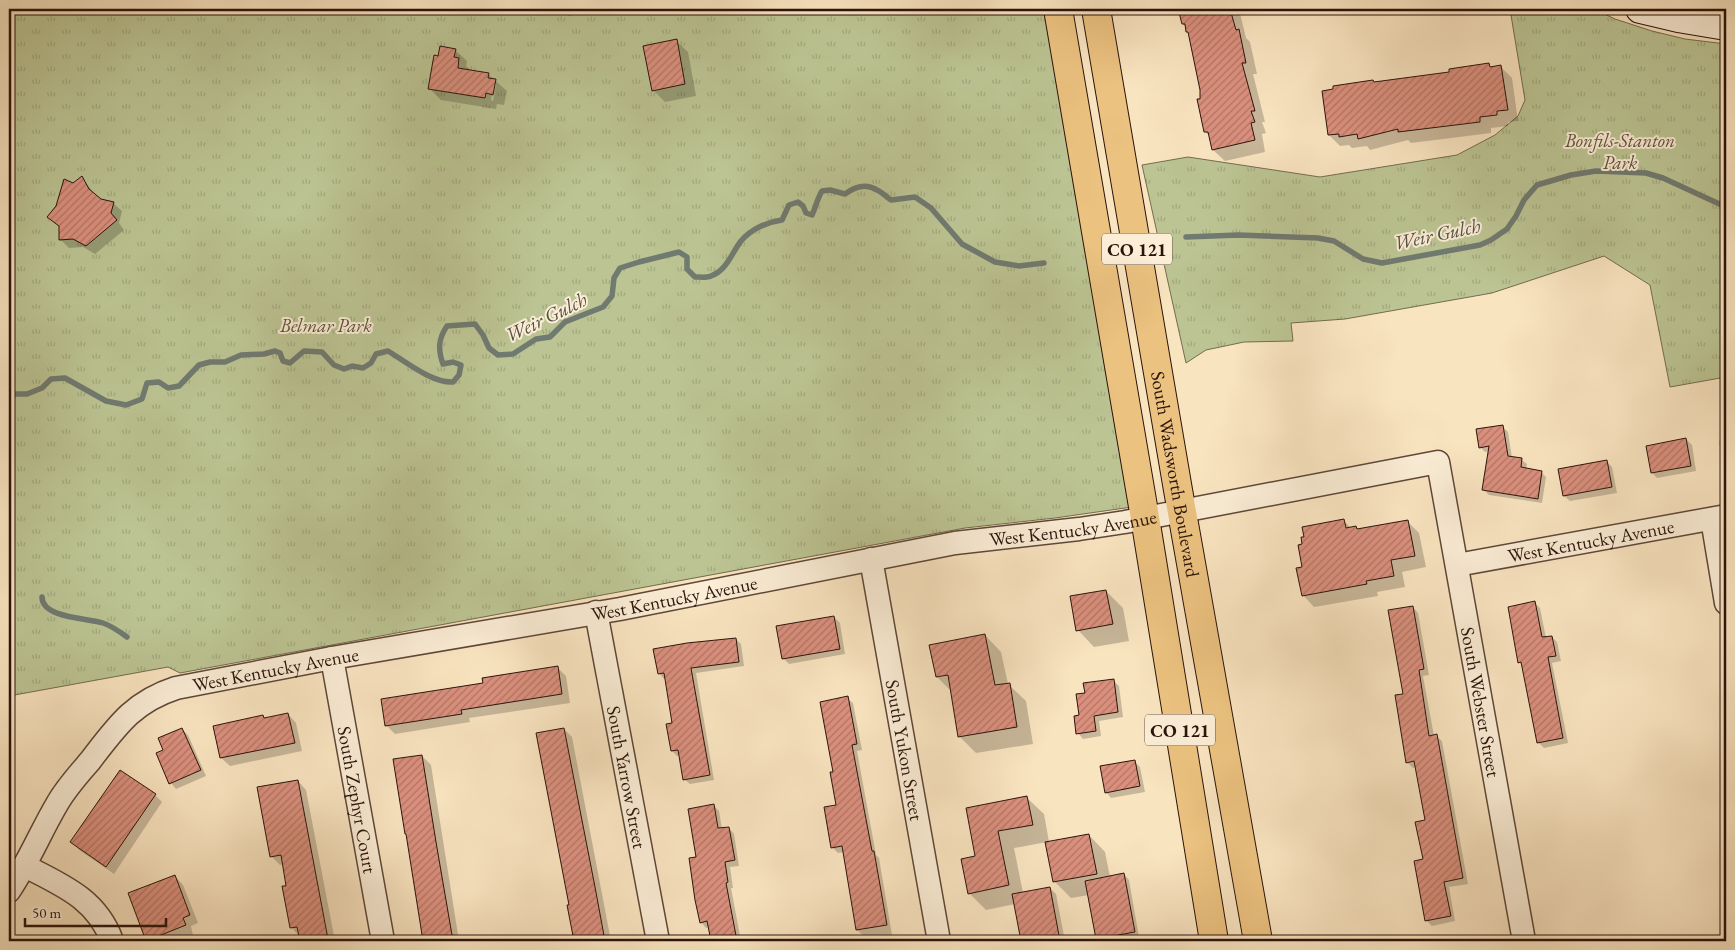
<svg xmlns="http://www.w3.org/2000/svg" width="1735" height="950" font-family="'EB Garamond',serif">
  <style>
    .park { fill: url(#park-tufts); stroke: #736c4e }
    .shadow { fill: #0003; fill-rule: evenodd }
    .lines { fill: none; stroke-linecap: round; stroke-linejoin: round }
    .stream { stroke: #707a70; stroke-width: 5.5 }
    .building { fill: url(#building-hatch); stroke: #2a130a }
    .street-casing { stroke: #5e4738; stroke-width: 25 }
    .secondary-casing { stroke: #2a130a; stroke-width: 30 }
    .primary-casing { stroke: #2a130a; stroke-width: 30 }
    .street { stroke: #fbedd6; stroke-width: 22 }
    .secondary { stroke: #fbedd6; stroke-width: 28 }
    .primary { stroke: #ecc280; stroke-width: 28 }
    .labels { text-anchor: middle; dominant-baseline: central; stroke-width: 4; stroke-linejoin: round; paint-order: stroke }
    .shield { fill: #fbedd6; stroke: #695447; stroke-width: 1 }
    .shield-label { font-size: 18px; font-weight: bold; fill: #2a130a }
    .park-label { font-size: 19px; font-style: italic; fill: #5d513a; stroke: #fbedd6 }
    .street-label { font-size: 19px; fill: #2a130a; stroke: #fbedd6 }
    .water-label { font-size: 20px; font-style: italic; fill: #534f46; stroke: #fbedd6 }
  </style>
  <defs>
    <pattern id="park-tufts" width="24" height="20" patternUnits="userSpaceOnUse" patternTransform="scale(1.25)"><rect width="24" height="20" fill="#bcc493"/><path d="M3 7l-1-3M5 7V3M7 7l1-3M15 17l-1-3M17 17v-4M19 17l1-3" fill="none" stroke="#a2a87d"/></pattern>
    <pattern id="building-hatch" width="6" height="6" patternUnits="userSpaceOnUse" patternTransform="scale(1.25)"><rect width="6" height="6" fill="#db907e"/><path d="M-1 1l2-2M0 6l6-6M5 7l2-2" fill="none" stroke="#b27465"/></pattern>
  </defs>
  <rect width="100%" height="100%" fill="#f9e4c0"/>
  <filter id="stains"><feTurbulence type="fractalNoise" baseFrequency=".004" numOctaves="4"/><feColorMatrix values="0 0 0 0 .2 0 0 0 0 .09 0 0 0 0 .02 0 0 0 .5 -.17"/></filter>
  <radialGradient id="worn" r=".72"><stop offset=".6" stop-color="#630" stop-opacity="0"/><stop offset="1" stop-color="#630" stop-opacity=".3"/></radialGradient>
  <g class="park">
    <path d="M9,9H1045L1132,507L1055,518L965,528L180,673L168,667L9,696Z"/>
    <path d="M1510,9H1594L1615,19L1652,31L1685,39L1726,44V377L1670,387L1650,285L1604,256L1492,293L1345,319L1291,323L1293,341L1244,342L1206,350L1186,363L1142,165L1188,157L1320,177L1457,155L1495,135L1518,116L1525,100Z"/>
  </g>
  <g class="shadow">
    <path d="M561,9H591L592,11L568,16Z"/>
    <path d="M1179,9H1239L1246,38L1250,42L1257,74H1253L1265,122H1262L1266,133L1262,134L1265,152L1225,161L1213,150L1210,136L1205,132L1202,99L1189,33L1183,24Z"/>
    <path d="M676,41L688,52L696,96L665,102L653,90Z"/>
    <path d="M455,50L467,61L466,66L471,71L488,74L507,91L504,105L497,104L496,109L441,100L430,89L439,57ZM494,82L496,84L493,101L491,100Z"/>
    <path d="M1489,65L1492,68L1500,66L1512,78L1518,121L1508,122V126L1491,128V133L1411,143L1408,140L1370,150L1367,146L1352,148L1349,145L1340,146L1329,135L1375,83L1450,73Z"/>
    <path d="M82,178L100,201L113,203L122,211L119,223L124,230L95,254L83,247L69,248L60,239V227L49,217L74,185Z"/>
    <path d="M1503,427L1508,432L1512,458L1522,460L1527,464L1526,469L1541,472L1546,477L1542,503L1489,495L1484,490L1489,451L1485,452L1480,447Z"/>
    <path d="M1726,432V465L1722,461L1719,441L1726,439L1724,433Z"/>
    <path d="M1686,439L1692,445L1696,471L1657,478L1652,473Z"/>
    <path d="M1606,461L1612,467L1617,493L1570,501L1564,496Z"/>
    <path d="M1344,521L1351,528L1356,527L1359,530L1408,522L1419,533L1426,567L1402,572L1405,587L1377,592L1378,596L1314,607L1303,595V568Z"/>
    <path d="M1106,591L1123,608L1129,641L1094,647L1078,630Z"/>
    <path d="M1535,603L1540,608L1546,638L1552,637L1557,642L1561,661L1552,663L1568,743L1544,748L1538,742L1523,666L1519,662Z"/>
    <path d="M1413,607L1418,613L1429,675L1423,676L1434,736H1436L1442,741L1468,884L1449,887L1455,921L1432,926L1426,920L1424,860L1427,820L1416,767L1413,768L1407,762L1404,695Z"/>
    <path d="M834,617L840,623L845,654L789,664L783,658Z"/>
    <path d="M985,635L1001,652L1008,684L1026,701L1033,744L976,753L959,736L952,692L937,677Z"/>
    <path d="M736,639L741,644L744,666L696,673L714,780L690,784L684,779L680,755L677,756L672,751L674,724L666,678L664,679L659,673Z"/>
    <path d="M557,667L566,676L570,703L469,718L470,722L395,734L386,725L485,684Z"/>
    <path d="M1113,680L1119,686L1123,717L1099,721L1101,736L1083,739L1078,733L1086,694Z"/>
    <path d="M847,698L853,703L862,750L857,751L876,855L879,858L893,941H865L864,936L857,930L844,852L838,853L832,847L837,806L835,773Z"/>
    <path d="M288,714L296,723L302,751L230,766L221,758L263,716L265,719Z"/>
    <path d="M182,729L188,735L206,776L176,789L171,783L165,751Z"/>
    <path d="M564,729L572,737L611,941H576L569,906H570Z"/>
    <path d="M422,756L431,765L459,941H424L422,932Z"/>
    <path d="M1134,761L1140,767L1145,792L1111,798L1106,792Z"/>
    <path d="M298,781L306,790L335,941H301L300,937L291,927L287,887L283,864L280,865L271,856Z"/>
    <path d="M155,795L162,802L114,874L79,850L72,842Z"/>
    <path d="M1027,798L1044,814L1049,842L1089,835L1105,852L1110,877L1124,874L1129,880L1139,937L1119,941H1100L1098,939L1089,895L1071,898L1054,881L1047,842L1014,848L1023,893L1050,888L1056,894L1065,941H1021L1015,904L986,910L969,893L976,857L967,809Z"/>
    <path d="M714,806L719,811L722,829L729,828L734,834L739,866L730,867L733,888H731L741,941H712L709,927L706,928L701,922L698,858Z"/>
    <path d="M175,876L183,885L198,923L191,926L194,941H147L129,894Z"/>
  </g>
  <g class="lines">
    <g class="stream">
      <path d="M1186,237L1239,235L1318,238L1334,241L1363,259L1382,263L1480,245L1491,240L1507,229L1516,216L1524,200L1537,185L1571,175L1596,171L1646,173L1663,178L1726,207"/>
      <path d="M9,392L13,394H27L42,388L51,379L65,378L106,401L126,405L142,399L147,383L159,382L168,388L179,386L199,365L210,362H225L241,355L264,354L275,351L280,353L283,361L290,363L304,351L322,352L334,365L344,369L352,366L363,368L371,363L376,354L388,351C406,362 432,383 453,382L459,375L461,365L453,362L443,364C438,350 438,339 447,326L475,324L483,335L489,348L498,355L513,354L536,339L550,337L565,322L603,307L612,296L614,278L620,268L639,262L679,252L687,257V269L695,277C700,277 707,278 711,276C727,270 731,254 741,241C751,229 767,222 782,220L789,205L798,202L803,206L806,213L812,215C816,207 817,199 822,191L830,190L845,194C855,187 865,183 877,190C882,192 886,197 891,200L915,197L931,208L962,244L995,262L1019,266L1044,263"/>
      <path d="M42,597C42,618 87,618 103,623C112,626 120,632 127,637"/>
    </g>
  </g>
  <g class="building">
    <path d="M1178,9H1230L1236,30L1239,29L1246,63H1242L1255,111H1251L1255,122L1251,123L1255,140L1212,150L1208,132H1204L1197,99H1200V90L1188,32H1186L1185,24H1182Z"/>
    <path d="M677,39L685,84L652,91L643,46Z"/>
    <path d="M440,46L456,49L454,57L459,58L458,68L489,73L488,78L496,79L493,95L486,93L485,98L428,89L434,55L438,56Z"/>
    <path d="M1489,63L1490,67L1501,65L1508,110L1497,111V115L1480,117V122L1398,132V129L1358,139L1357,134L1339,137V134L1328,135L1322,91L1333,89V86L1373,80L1374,82L1449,72V69Z"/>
    <path d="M82,176L89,189L101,199L114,202L111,213L117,220L86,246L73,239L59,240V226L47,217L56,206L64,179L73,183Z"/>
    <path d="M1503,425L1508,456L1522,458L1521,467L1542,471L1538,499L1482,490L1489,446L1479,448L1476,429Z"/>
    <path d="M1686,438L1691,466L1651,473L1646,446Z"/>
    <path d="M1607,460L1612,487L1563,496L1558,469Z"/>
    <path d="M1344,519L1346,528L1356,526L1357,529L1408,520L1415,556L1391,560L1394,576L1366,581L1367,584L1302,596L1296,568L1302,567L1298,545L1302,544L1301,537H1304L1302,527Z"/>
    <path d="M1106,590L1113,624L1076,631L1070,596Z"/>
    <path d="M1535,601L1542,637L1552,636L1556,656L1548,657L1563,738L1537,743L1521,662L1518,663L1508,607Z"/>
    <path d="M1413,606L1424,669L1419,670L1429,736L1437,734L1463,878L1444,882L1451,916L1425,921L1414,861L1423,859L1415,822L1425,820L1414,761L1406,763L1395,695L1403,694L1388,610Z"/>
    <path d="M834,616L840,649L782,659L776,626Z"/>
    <path d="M985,634L995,685L1010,683L1017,727L958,737L948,675L936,677L929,645Z"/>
    <path d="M736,638L739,662L691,668L710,775L683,780L678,750L671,751L666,724L672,723L664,673L658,674L653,649L687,643Z"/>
    <path d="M558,666L562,694L461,710L462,714L385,726L381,699L483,683L482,678Z"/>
    <path d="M1114,679L1118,712L1094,716L1096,731L1076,734L1074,716L1079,715L1076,694L1085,693L1083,683Z"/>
    <path d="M848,696L857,744L852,745L872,851H874L887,925L856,930L842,846L831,848L824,807L836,805L830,772H833L820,702Z"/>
    <path d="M288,713L295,743L220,758L213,726L263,715L264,718Z"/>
    <path d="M182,728L201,770L169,784L156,753L163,750L158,738Z"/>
    <path d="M564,728L595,887L605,941H574L567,905H569L536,733Z"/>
    <path d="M422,755L436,842L453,941H423L406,834H405L393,759Z"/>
    <path d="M1135,760L1140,786L1105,793L1100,766Z"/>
    <path d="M120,770L156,794L106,867L70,842Z"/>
    <path d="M298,780L328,939L314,941H300L297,927L290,928L282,886H286L281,855L270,857L257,787Z"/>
    <path d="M1027,796L1033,825L998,831L1009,885L968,894L961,859L975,856L966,808Z"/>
    <path d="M714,804L718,828L729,827L735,860L725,862L728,882L726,883L737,941H711L707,921L700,923L695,900L689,858L696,857L688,809Z"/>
    <path d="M1089,834L1097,874L1053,882L1045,842Z"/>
    <path d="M1124,873L1135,932L1096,939L1085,881Z"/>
    <path d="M175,875L190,915L183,918L186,925L146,941L128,893Z"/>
    <path d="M1050,887L1060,941H1021L1012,894Z"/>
  </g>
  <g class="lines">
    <g class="street-casing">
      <g id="street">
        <path d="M1712,519L1726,603"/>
        <path id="s1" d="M871,559L939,941"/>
        <path id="s2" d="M1457,565L1726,516"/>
        <path id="s3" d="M596,612L658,941"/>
        <path id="s4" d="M332,658L383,941"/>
        <path d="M25,866C62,885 97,899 112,941"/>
        <path id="s5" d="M9,891C28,863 40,833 57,804C66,788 78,775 90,761C117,726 133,702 176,688L332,658L620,609L955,543L1079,529L1125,522L1438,462L1524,941"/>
      </g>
    </g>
    <g class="secondary-casing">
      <path id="secondary" d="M1640,9L1678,18L1726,26"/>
    </g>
    <g class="primary-casing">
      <g id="primary">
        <path d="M1058,9L1145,518L1214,941"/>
        <path id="s6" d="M1096,9L1178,490L1258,941"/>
      </g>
    </g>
    <use href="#street" class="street"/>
    <use href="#secondary" class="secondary"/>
    <use href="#primary" class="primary"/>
  </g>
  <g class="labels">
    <g class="shield">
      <rect x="1102" y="233.5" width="70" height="31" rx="4"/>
      <rect x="1145" y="714.5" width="70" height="31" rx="4"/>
    </g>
    <g class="shield-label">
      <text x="1137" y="249">CO 121</text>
      <text x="1180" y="730">CO 121</text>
    </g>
    <g class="park-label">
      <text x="1620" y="140">Bonfils-Stanton<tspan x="1620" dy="22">Park</tspan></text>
      <text x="326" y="325">Belmar Park</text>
    </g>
    <g class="street-label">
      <text stroke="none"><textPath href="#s6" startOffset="472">South Wadsworth Boulevard</textPath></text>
      <text stroke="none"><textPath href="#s5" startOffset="1180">West Kentucky Avenue</textPath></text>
      <text stroke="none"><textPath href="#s2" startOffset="136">West Kentucky Avenue</textPath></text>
      <text stroke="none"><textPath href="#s5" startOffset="775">West Kentucky Avenue</textPath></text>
      <text stroke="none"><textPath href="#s5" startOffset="370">West Kentucky Avenue</textPath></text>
      <text stroke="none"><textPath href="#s5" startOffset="1795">South Webster Street</textPath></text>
      <text stroke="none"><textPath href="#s1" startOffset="194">South Yukon Street</textPath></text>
      <text stroke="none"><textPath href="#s3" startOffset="168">South Yarrow Street</textPath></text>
      <text stroke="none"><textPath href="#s4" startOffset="144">South Zephyr Court</textPath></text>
    </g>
    <g class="water-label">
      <text transform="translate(1437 234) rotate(-12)">Weir Gulch</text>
      <text transform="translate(546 317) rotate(-26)">Weir Gulch</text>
    </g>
  </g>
  <rect width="1735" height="950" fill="none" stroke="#f9e4c0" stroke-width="30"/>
  <rect x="10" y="10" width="1715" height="930" fill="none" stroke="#2a130a" stroke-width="2.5"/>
  <rect x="15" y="15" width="1705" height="920" fill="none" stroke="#2a130a"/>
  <path d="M25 918v8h141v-8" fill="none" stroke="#2a130a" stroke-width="2.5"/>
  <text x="32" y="918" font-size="15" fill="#2a130a" stroke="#fbedd6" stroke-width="4" paint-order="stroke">50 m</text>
  <rect width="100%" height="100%" filter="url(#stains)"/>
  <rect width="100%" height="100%" fill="url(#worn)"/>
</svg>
